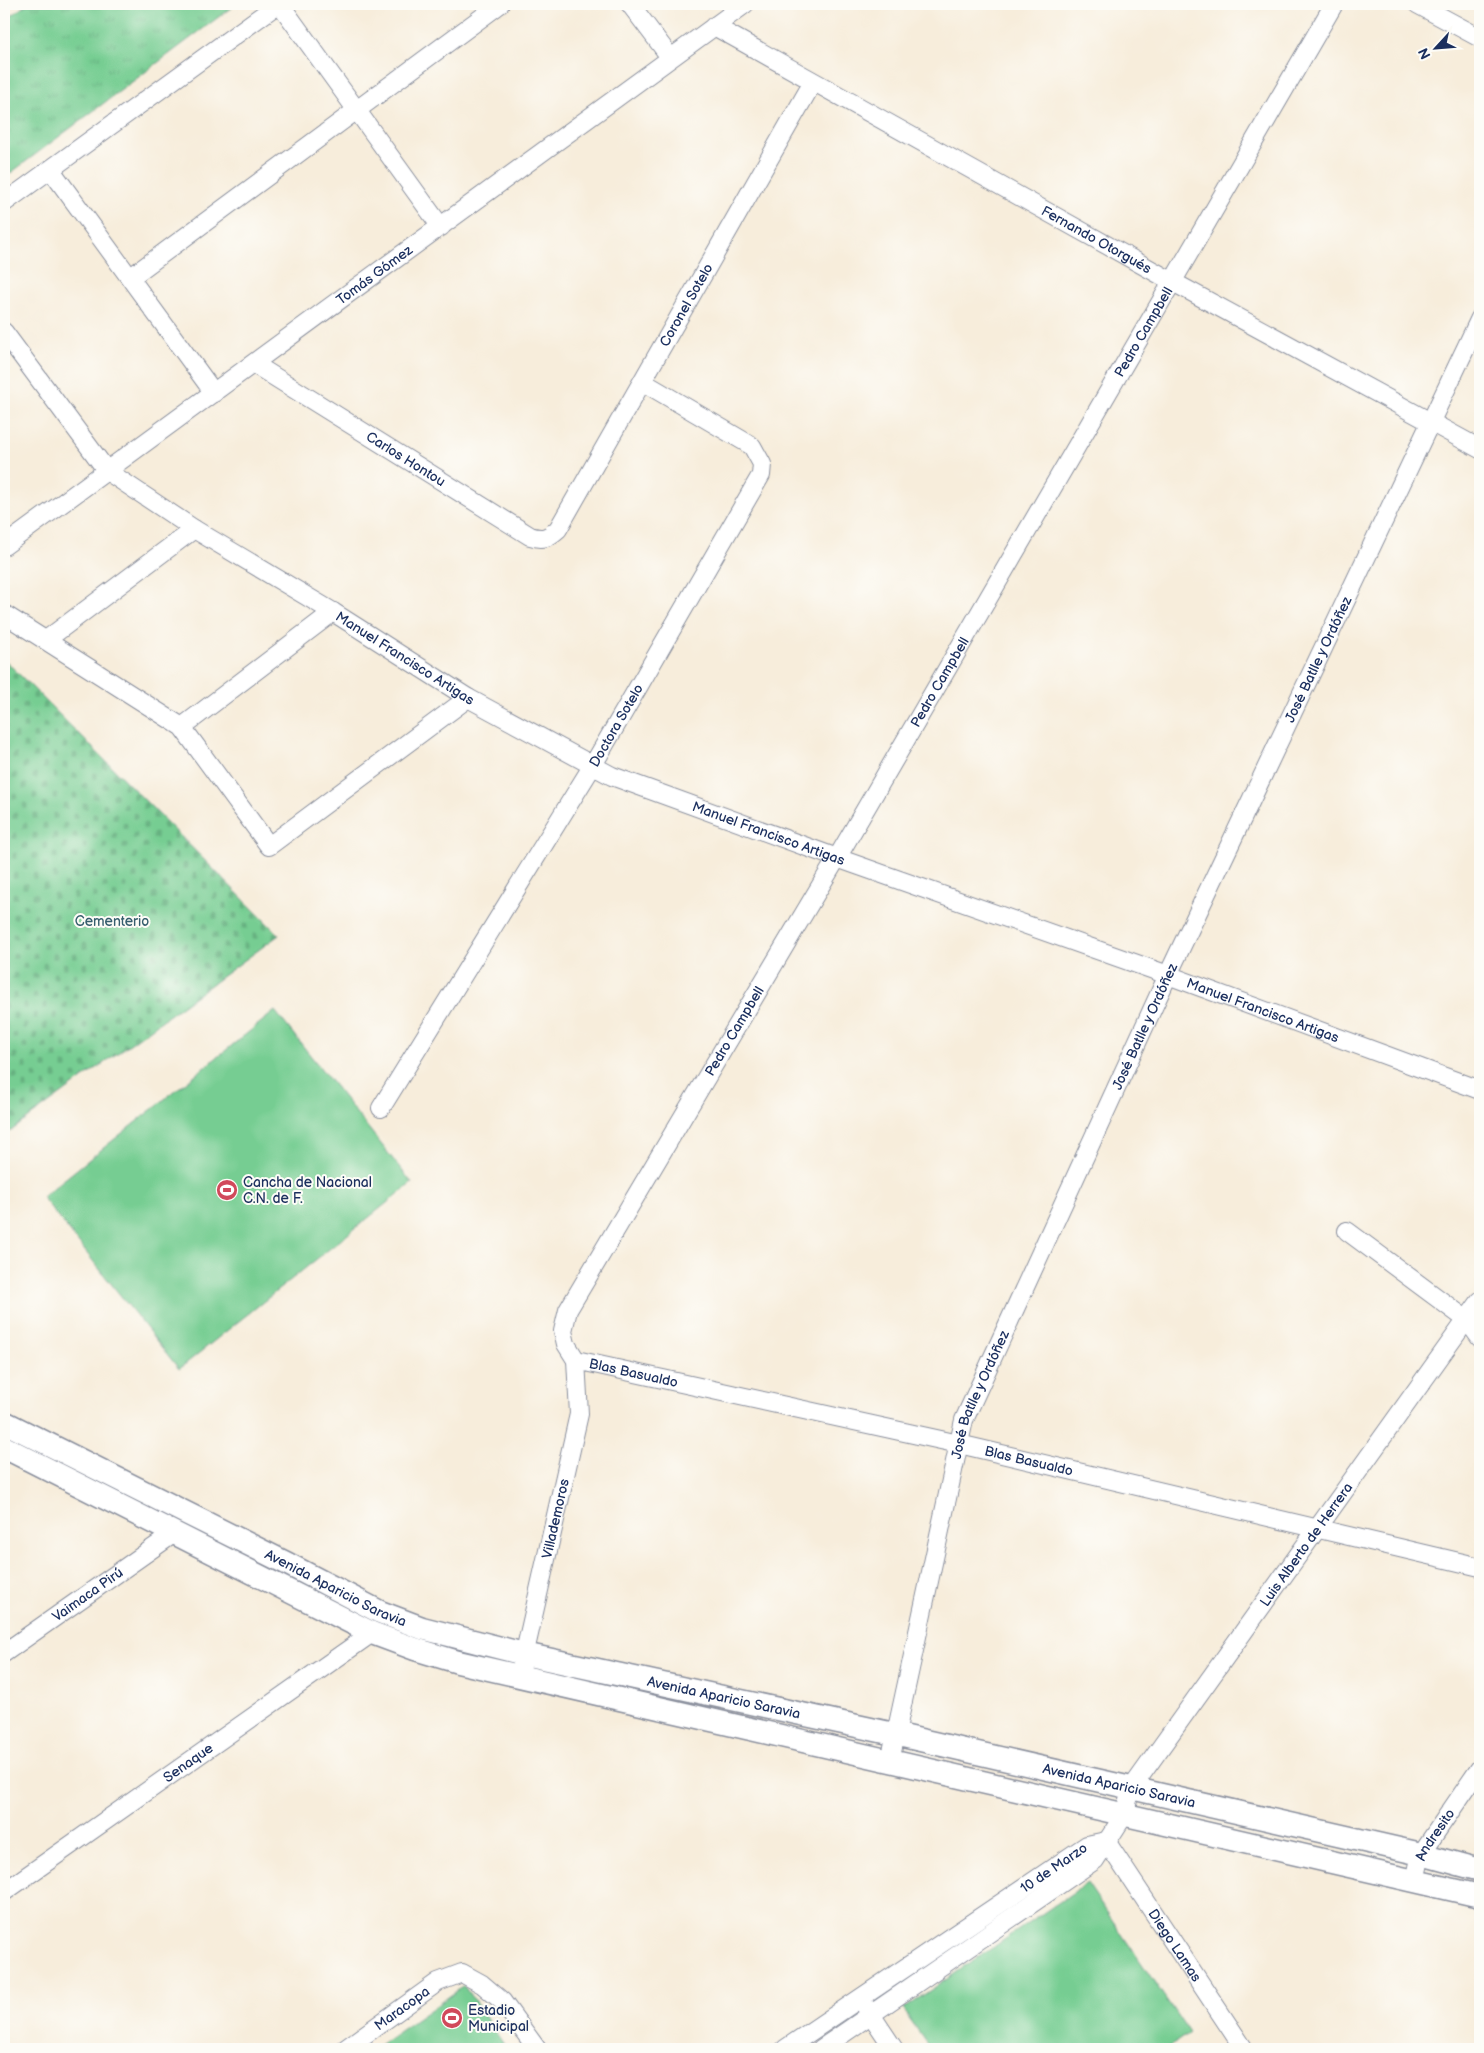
<svg xmlns="http://www.w3.org/2000/svg" width="1484" height="2053" font-family="'Balsamiq Sans',sans-serif">
  <style>
    .grass { fill: url(#grass-tufts); stroke: #487e78 }
    .cemetery { fill: url(#cemetery-stones); stroke: #487e78 }
    .garden { fill: #76cd92; stroke: #487e78 }
    .lines { fill: none; stroke-linecap: round; stroke-linejoin: round }
    .minor-casing { stroke: #898e9c; stroke-width: 20 }
    .tertiary-casing { stroke: #898e9c; stroke-width: 25 }
    .minor { stroke: #fff; stroke-width: 18 }
    .tertiary { stroke: #fff; stroke-width: 22 }
    .labels { text-anchor: middle; dominant-baseline: central; stroke-width: 4; stroke-linejoin: round; paint-order: stroke }
    .street-label { font-size: 14px; fill: #1b2f5e; stroke: #fdfcf7 }
    .park-label { font-size: 14px; fill: #365e6e; stroke: #fdfcf7 }
    .poi-label { font-size: 14px; fill: #1b2f5e; stroke: #fdfcf7; text-anchor: start }
  </style>
  <defs>
    <pattern id="grass-tufts" width="24" height="20" patternUnits="userSpaceOnUse" patternTransform="scale(1.25)"><rect width="24" height="20" fill="#76cd92"/><path d="M3 7l-1-3M5 7V3M7 7l1-3M15 17l-1-3M17 17v-4M19 17l1-3" fill="none" stroke="#66b080"/></pattern>
    <pattern id="cemetery-stones" width="16" height="16" patternUnits="userSpaceOnUse" patternTransform="scale(1.25)"><rect width="16" height="16" fill="#76cd92"/><path d="M2 7V4a2 2 0 0 1 4 0v3zM10 15v-3a2 2 0 0 1 4 0v3z" fill="#66b080"/></pattern>
  </defs>
  <rect width="100%" height="100%" fill="#fdfcf7"/>
  <filter id="ink" filterUnits="userSpaceOnUse"><feTurbulence type="fractalNoise" baseFrequency=".02" numOctaves="2"/><feDisplacementMap in="SourceGraphic" scale="10" xChannelSelector="R" yChannelSelector="G"/><feConvolveMatrix kernelMatrix="1 2 1 2 8 2 1 2 1" color-interpolation-filters="sRGB"/></filter>
  <filter id="wash" filterUnits="userSpaceOnUse"><feTurbulence type="fractalNoise" baseFrequency=".0096" numOctaves="4" result="noise"/><feDisplacementMap in="SourceGraphic" scale="20" xChannelSelector="R" yChannelSelector="G"/><feGaussianBlur stdDeviation="1.12" result="paint"/><feColorMatrix in="noise" values="0 0 0 0 0 0 0 0 0 0 0 0 0 0 0 0 0 1.4 0 .05"/><feComposite in="paint" operator="in"/></filter>
  <g filter="url(#wash)">
    <rect width="100%" height="100%" fill="#f7eddb"/>
    <path class="grass" d="M27,4H236L4,178V21Z"/>
    <path class="cemetery" d="M4,659L279,935L4,1136Z"/>
    <g class="garden">
      <path d="M275,1011L412,1183L179,1369L42,1197Z"/>
      <path d="M1087,1883L1189,2033L1166,2049H931L903,2009Z"/>
      <path d="M464,1986L507,2049H374Z"/>
    </g>
  </g>
  <g filter="url(#ink)">
    <g class="lines">
      <g class="minor-casing">
        <g id="minor">
          <path d="M280,4L441,227"/>
          <path d="M630,4L670,57"/>
          <path d="M1417,4L1480,38"/>
          <path id="s1" d="M714,26L1173,282L1480,449"/>
          <path d="M51,170L214,393"/>
          <path d="M4,203L278,4"/>
          <path d="M131,277L500,4"/>
          <path id="s2" d="M4,332L107,471L194,529L333,612L468,698L612,776L837,858L1168,975L1480,1090"/>
          <path id="s3" d="M254,364L530,536C543,540 548,538 558,529L813,82"/>
          <path id="s4" d="M4,546C251,365 497,184 745,4"/>
          <path d="M4,614L182,727L269,846L468,698"/>
          <path d="M46,640L194,529"/>
          <path d="M182,727L333,612"/>
          <path id="s5" d="M381,1108L593,765L761,475L762,464L752,446L643,382"/>
          <path d="M1347,1231L1467,1320L1480,1338"/>
          <path id="s6" d="M576,1360L959,1444L1480,1567"/>
          <path id="s7" d="M4,1653L173,1534"/>
          <path id="s8" d="M522,1665L579,1414L576,1360L566,1344L563,1331L568,1310L837,858L1334,4"/>
          <path id="s9" d="M890,1761L964,1420L1168,975L1480,318"/>
          <path id="s10" d="M1106,1841L1244,2049"/>
          <path id="s11" d="M1415,1881L1421,1854L1480,1768"/>
          <path id="s12" d="M4,1892L372,1633"/>
          <path d="M866,2007L894,2049"/>
          <path id="s13" d="M345,2049L438,1982L462,1973L482,1984L502,2001L537,2049"/>
          <path id="s14" d="M785,2049L1087,1845L1106,1841"/>
          <path id="s15" d="M821,2049L1095,1860L1124,1815L1131,1789L1480,1301"/>
        </g>
      </g>
      <g class="tertiary-casing">
        <g id="tertiary">
          <path id="s16" d="M4,1422L286,1563L380,1612L422,1628L524,1654L894,1734L1421,1854L1480,1870"/>
          <path d="M4,1447L372,1633L415,1649L458,1662L1480,1896"/>
        </g>
      </g>
      <use href="#minor" class="minor"/>
      <use href="#tertiary" class="tertiary"/>
    </g>
  </g>
  <defs>
    <g id="stadium-disc" transform="scale(1.125)"><circle r="9.5" fill="#d1495b" stroke="#fdfcf7"/><path d="M0-5a6.5 5 0 1 0 0 10a6.5 5 0 1 0 0-10ZM-3.5-1.8h7v3.6h-7Z" fill="#fff"/></g>
  </defs>
  <g fill-rule="evenodd">
    <use href="#stadium-disc" x="227" y="1190"/>
    <use href="#stadium-disc" x="452" y="2018"/>
  </g>
  <g class="labels">
    <g class="street-label">
      <text stroke="none"><textPath href="#s1" startOffset="438">Fernando Otorgués</textPath></text>
      <text stroke="none"><textPath href="#s4" startOffset="459">Tomás Gómez</textPath></text>
      <text stroke="none"><textPath href="#s3" startOffset="614">Coronel Sotelo</textPath></text>
      <text stroke="none"><textPath href="#s8" startOffset="1500">Pedro Campbell</textPath></text>
      <text stroke="none"><textPath href="#s3" startOffset="179">Carlos Hontou</textPath></text>
      <text stroke="none"><textPath href="#s2" startOffset="525">Manuel Francisco Artigas</textPath></text>
      <text stroke="none"><textPath href="#s9" startOffset="1188">José Batlle y Ordóñez</textPath></text>
      <text stroke="none"><textPath href="#s8" startOffset="1095">Pedro Campbell</textPath></text>
      <text stroke="none"><textPath href="#s5" startOffset="449">Doctora Sotelo</textPath></text>
      <text stroke="none"><textPath href="#s2" startOffset="930">Manuel Francisco Artigas</textPath></text>
      <text stroke="none"><textPath href="#s2" startOffset="1455">Manuel Francisco Artigas</textPath></text>
      <text stroke="none"><textPath href="#s9" startOffset="782">José Batlle y Ordóñez</textPath></text>
      <text stroke="none"><textPath href="#s8" startOffset="690">Pedro Campbell</textPath></text>
      <text stroke="none"><textPath href="#s6" startOffset="59">Blas Basualdo</textPath></text>
      <text stroke="none"><textPath href="#s9" startOffset="378">José Batlle y Ordóñez</textPath></text>
      <text stroke="none"><textPath href="#s6" startOffset="464">Blas Basualdo</textPath></text>
      <text stroke="none"><textPath href="#s8" startOffset="150">Villademoros</textPath></text>
      <text stroke="none"><textPath href="#s15" startOffset="714">Luis Alberto de Herrera</textPath></text>
      <text stroke="none"><textPath href="#s16" startOffset="371">Avenida Aparicio Saravia</textPath></text>
      <text stroke="none"><textPath href="#s7" startOffset="102">Vaimaca Pirú</textPath></text>
      <text stroke="none"><textPath href="#s16" startOffset="776">Avenida Aparicio Saravia</textPath></text>
      <text stroke="none"><textPath href="#s12" startOffset="225">Senaque</textPath></text>
      <text stroke="none"><textPath href="#s16" startOffset="1181">Avenida Aparicio Saravia</textPath></text>
      <text stroke="none"><textPath href="#s11" startOffset="51">Andresito</textPath></text>
      <text stroke="none"><textPath href="#s14" startOffset="324">10 de Marzo</textPath></text>
      <text stroke="none"><textPath href="#s10" startOffset="125">Diego Lamas</textPath></text>
      <text stroke="none"><textPath href="#s13" startOffset="70">Maracopa</textPath></text>
    </g>
    <g class="park-label">
      <text x="112" y="921">Cementerio</text>
    </g>
    <g class="poi-label">
      <text x="243" y="1182">Cancha de Nacional<tspan x="243" dy="16">C.N. de F.</tspan></text>
      <text x="468" y="2010">Estadio<tspan x="468" dy="16">Municipal</tspan></text>
    </g>
  </g>
  <rect width="1484" height="2053" fill="none" stroke="#fdfcf7" stroke-width="20"/>
  <g transform="translate(1436 48) rotate(244)" stroke="#fdfcf7" stroke-width="4" paint-order="stroke">
  <path d="M0-4L9 19L0 12L-9 19Z" fill="#1b2f5e"/>
  <text y="-8" font-size="14" font-weight="bold" text-anchor="middle" fill="#1b2f5e">N</text>
  </g>
</svg>
